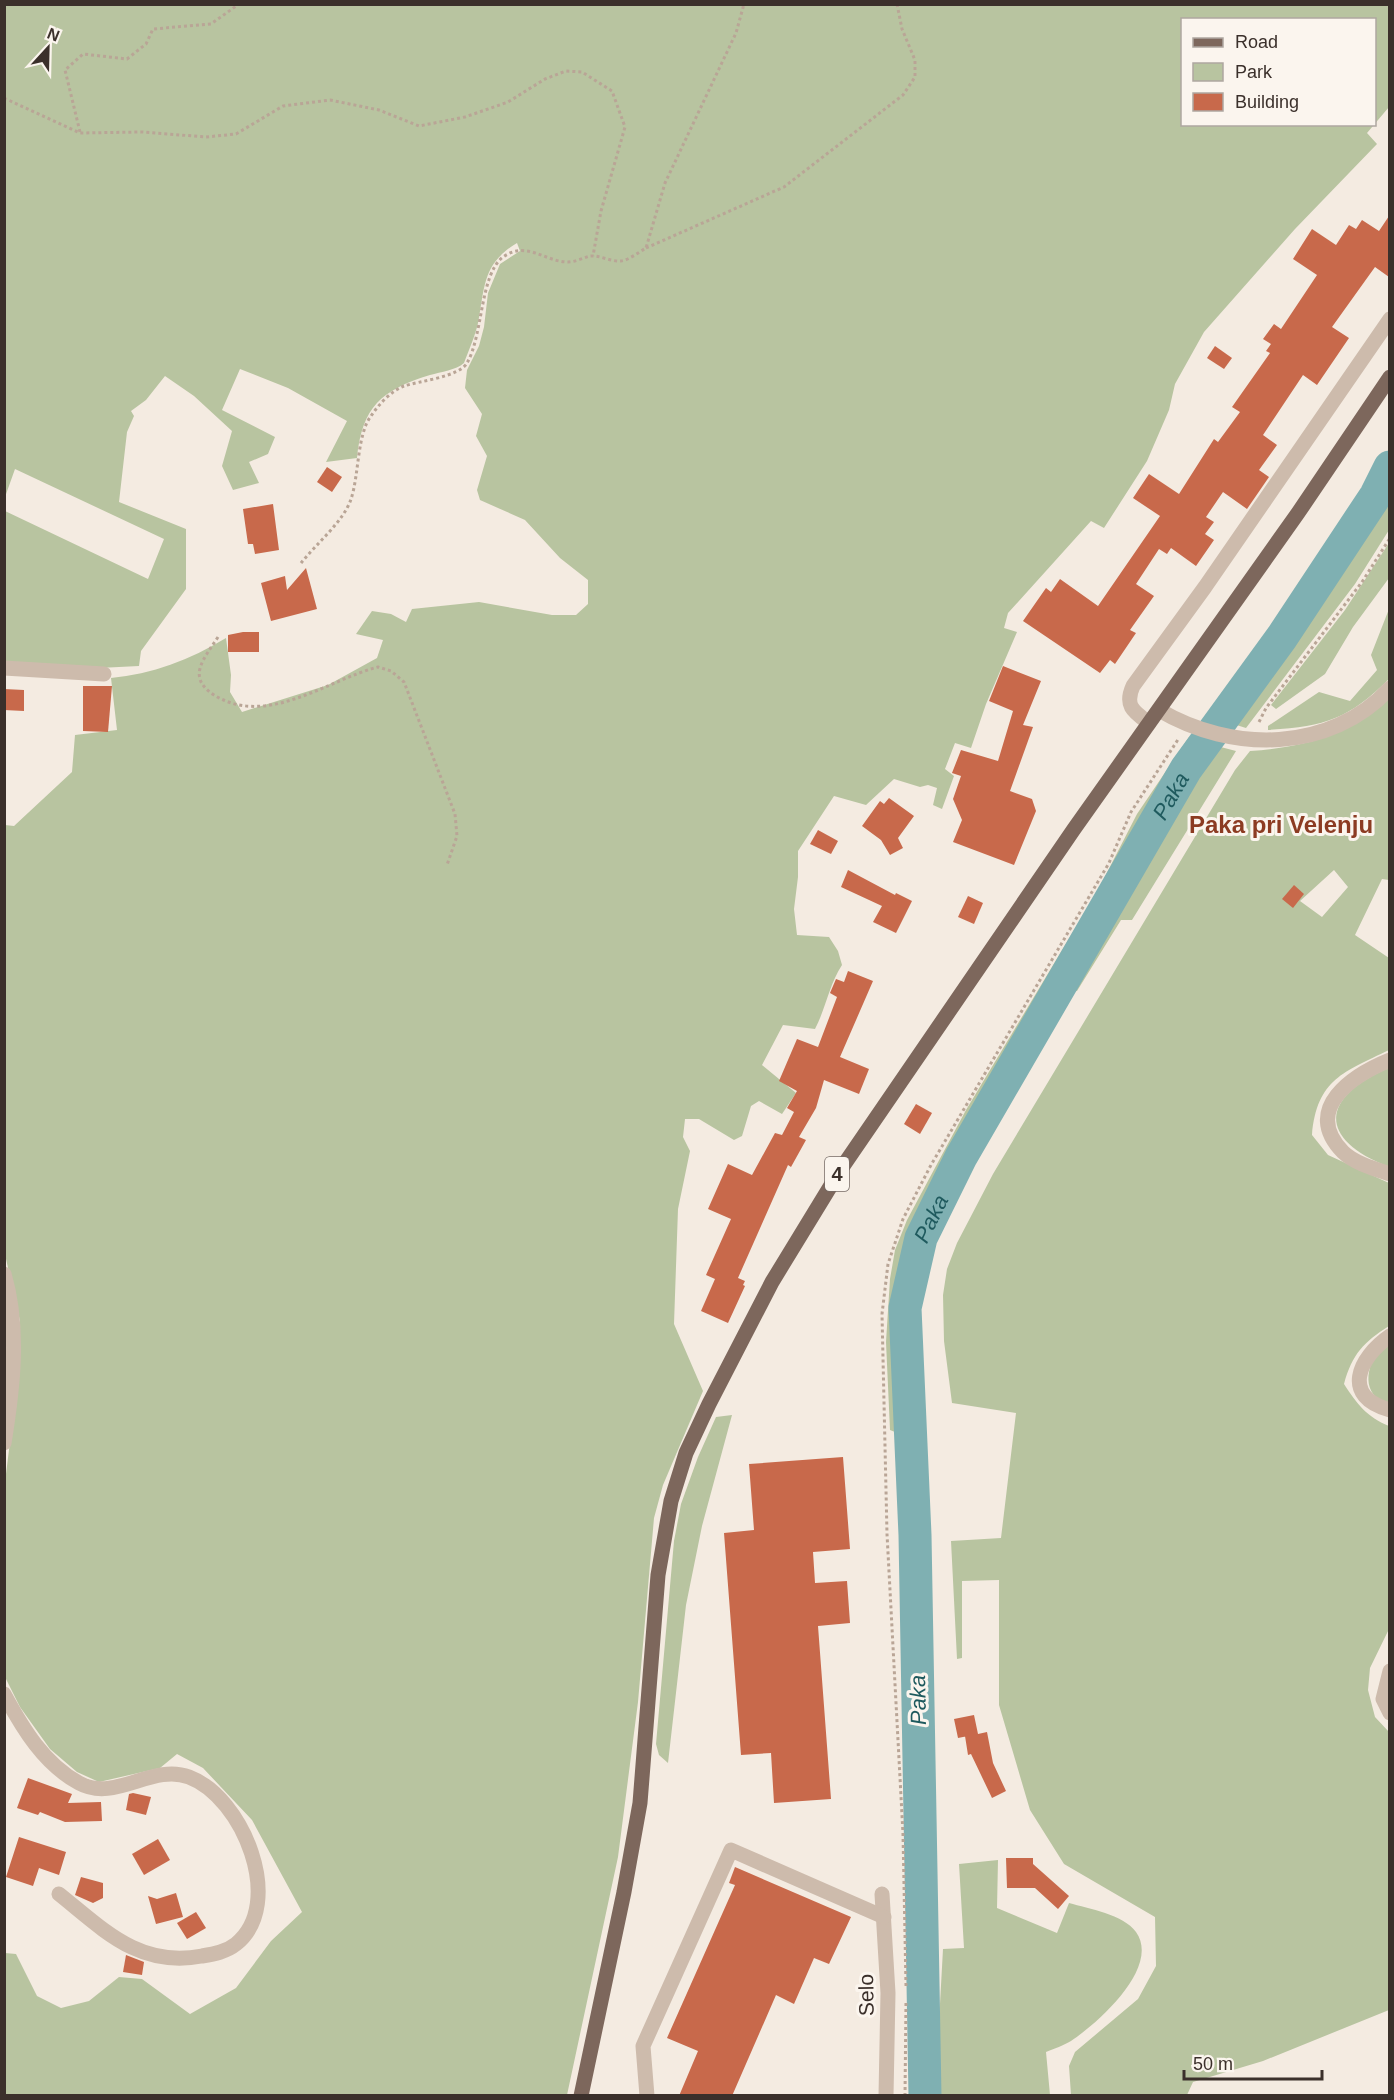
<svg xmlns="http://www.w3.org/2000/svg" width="1394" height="2100" font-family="Helvetica,sans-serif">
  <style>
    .green { fill: #b8c4a0; fill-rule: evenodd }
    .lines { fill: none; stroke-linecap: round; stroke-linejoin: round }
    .river { stroke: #7fb0b2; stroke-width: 33 }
    .building { fill: #c8694b }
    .path { stroke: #b9a596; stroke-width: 3; stroke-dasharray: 3 3; stroke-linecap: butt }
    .minor { stroke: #cdbbac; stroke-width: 15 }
    .major { stroke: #7d675c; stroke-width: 15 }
    .labels { text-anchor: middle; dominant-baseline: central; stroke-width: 6; stroke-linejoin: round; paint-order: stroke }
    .shield { fill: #fbf5ee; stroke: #756b66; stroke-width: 1.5 }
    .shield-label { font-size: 20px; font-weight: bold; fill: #3b302b }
    .street-label { font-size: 21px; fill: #3b302b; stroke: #fbf5ee }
    .water-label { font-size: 22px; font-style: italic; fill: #1f5a5e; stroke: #fbf5ee }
    .quarter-label { font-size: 24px; font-weight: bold; fill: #8c3b22; stroke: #fbf5ee }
  </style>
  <rect width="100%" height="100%" fill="#f4ebe1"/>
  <g class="green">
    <path d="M5,5H1389V107L1367,133L1377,144L1295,229L1204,332L1175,384L1169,410L1147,461L1104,528L1091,521L1008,613L1004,628L1017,632L986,704L971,748L955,743L945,769L954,776L942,809L933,805L937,788L928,785L920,787L894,779L866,805L834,796L798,851V877L794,909L797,935L829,937L838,951L842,965C829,985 826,1008 815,1029L783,1025L762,1065L796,1093L782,1114L759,1101L751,1106L742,1136L734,1140L699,1119H685L683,1137L690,1151L678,1209L674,1324L703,1391L663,1485L654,1518L638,1702L618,1857L567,2095H4L5,1953L16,1954L37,1996L61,2008L89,2001L119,1977L142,1979L190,2014L236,1988L271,1941L302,1912L252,1820L203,1768L177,1754L160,1768L99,1782L77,1772L50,1749L20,1707L5,1677V1482L20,1361V1321L4,1250L5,825L14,826L72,772L75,735L117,730L111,678C152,674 190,660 226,638L231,675L230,692L242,712L328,685L377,658L383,640L356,634L372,611L391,614L406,622L412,609L479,602L552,615H576L588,604V580L560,558L525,520L480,500L477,490L487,456L476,436L482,414L465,388L467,370L479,346L484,327L488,293L500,264L520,251L517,243C482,264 485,287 478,323C475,336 469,350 464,363C456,370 441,372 430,375C381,390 362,407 357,458L326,462L347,421L288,388L240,369L222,410L275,437L268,454L249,462L259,483L233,490L222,466L232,431L194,396L165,376L146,400L131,411L134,416L127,432L119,502L186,529V589L141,651L139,666L99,668L5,662V511L148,579L164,539L15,469L5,497ZM1182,20H1374V124H1182Z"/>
    <path d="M1389,483V530L1355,584L1246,728L1230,723C1273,670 1315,615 1352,556C1366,533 1377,507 1389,483Z"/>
    <path d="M1389,543V578L1353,627L1325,674L1276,709L1271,705L1345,610Z"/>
    <path d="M1389,609V679C1347,720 1326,726 1268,730V726L1319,692L1350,701L1377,670L1371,655Z"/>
    <path d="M1389,698V880L1382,879L1355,935L1389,958V1050C1344,1072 1317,1079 1312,1135L1328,1155L1389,1183V1326C1364,1342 1352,1354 1344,1384C1357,1404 1367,1417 1389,1426V1629L1370,1668L1368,1690L1375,1717L1389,1732V2010L1263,2061L1193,2082L1187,2095H1071L1069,2066L1075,2052L1138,1999L1156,1966L1155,1917L1064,1864L1030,1810L999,1705V1580L962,1581V1658L957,1659L951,1541L1001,1538L1016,1413L952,1403L944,1341L943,1295L947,1269L957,1243L993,1174L1235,770L1250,751C1305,747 1348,736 1389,698ZM1334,870L1348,887L1322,917L1300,901Z"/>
    <path d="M1189,737L1200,740L987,1094L916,1226L901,1288L898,1386L900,1434L890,1430L886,1342L890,1279L895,1250L907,1220L966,1110L1097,892L1137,814Z"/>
    <path d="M1213,745L1236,751L1132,920H1121L1077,991L1064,992L1103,923Z"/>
    <path d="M1389,1068V1167C1317,1139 1320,1097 1389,1068Z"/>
    <path d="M1389,1344V1403C1385,1401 1379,1400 1376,1397C1360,1382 1372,1351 1389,1344Z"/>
    <path d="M732,1415L702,1526L686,1605L668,1763L659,1755L656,1744L674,1541L681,1504L698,1457L716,1417Z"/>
    <path d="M998,1860L997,1908L1057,1933L1069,1903C1089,1909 1123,1914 1136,1932C1161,1967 1098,2023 1071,2041C1064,2045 1054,2049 1046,2052L1050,2095H935L943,1949L964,1948L959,1864Z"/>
  </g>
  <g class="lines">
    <path class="river" id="s1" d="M925,2096L915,1535L905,1308L921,1238L961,1157L1186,769L1282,637L1376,495L1390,467"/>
  </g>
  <g class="building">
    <path d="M1389,216V277L1375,267L1332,327L1349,338L1332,363L1317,385L1303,375L1263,435L1277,445L1259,470L1269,477L1247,509L1223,492L1206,517L1214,522L1205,534L1214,540L1196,566L1171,548L1167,554L1159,549L1136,584L1154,596L1130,630L1136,633L1115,664L1110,660L1100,673L1023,621L1046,588L1051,592L1060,579L1098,606L1160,516L1133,498L1149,474L1179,494L1214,439L1218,442L1240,412L1232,407L1270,353L1266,351L1271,344L1263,339L1274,324L1281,329L1317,275L1293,259L1312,229L1336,245L1349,225L1356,229L1362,220L1379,231Z"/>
    <path d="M1215,346L1232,358L1224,369L1207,358Z"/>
    <path d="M327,467L342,477L332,492L317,482Z"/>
    <path d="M273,504L279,550L255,554L253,544H248L243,509Z"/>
    <path d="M306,568L317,609L271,621L261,583L285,576L287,590Z"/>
    <path d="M243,632H259V652H228V635Z"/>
    <path d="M1003,666L1041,681L1023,725L1033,727L1010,791L1032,799L1036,811L1014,865L953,842L962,820L953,799L961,776L952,773L961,750L998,761L1013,711L989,701Z"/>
    <path d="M83,686H112L108,732L83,731Z"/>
    <path d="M4,689L24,690V711L4,710Z"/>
    <path d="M889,798L914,816L898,838L903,848L890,855L881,840L862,826L880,801L884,804Z"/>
    <path d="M818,830L838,841L831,854L810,844Z"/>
    <path d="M848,870L895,895L896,893L912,901L896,933L873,922L882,906L841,887Z"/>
    <path d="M1294,885L1304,894L1293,908L1282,899Z"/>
    <path d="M968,896L983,903L974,924L958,917Z"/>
    <path d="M848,971L873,981L840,1057L869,1069L859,1094L824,1080L816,1108L799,1137L806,1140L791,1167L788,1165L738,1278L745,1281L743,1285L745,1286L728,1323L701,1311L715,1279L706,1275L731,1219L708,1209L728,1164L752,1175L775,1133L782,1135L794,1112L787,1108L797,1091L779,1081L797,1039L818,1047L837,997L830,993L836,979L844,982Z"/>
    <path d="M916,1104L932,1113L920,1134L904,1124Z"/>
    <path d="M843,1457L850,1549L813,1552L815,1583L847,1581L850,1623L818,1626L831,1799L774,1803L771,1753L741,1755L724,1533L754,1530L749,1464Z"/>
    <path d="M974,1715L978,1734L987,1732L993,1763L1006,1791L992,1798L971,1754L968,1755L965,1736H968L958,1738L954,1719Z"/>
    <path d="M28,1778L72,1794L68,1803L101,1802L102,1821L65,1822L40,1812L38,1815L17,1808Z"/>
    <path d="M133,1793L151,1797L146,1815L126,1810L129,1794Z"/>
    <path d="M19,1837L66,1852L59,1875L39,1868L33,1886L6,1877Z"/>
    <path d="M158,1839L170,1860L144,1875L132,1854Z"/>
    <path d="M1006,1858H1033V1864L1069,1896L1058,1909L1035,1888H1007Z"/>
    <path d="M735,1867L851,1917L829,1964L814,1958L794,2004L776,1995L732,2096H679L698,2051L667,2038L735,1885L729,1883Z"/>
    <path d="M81,1877L103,1883V1898L93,1903L75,1895Z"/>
    <path d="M176,1893L183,1917L156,1924L148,1896L157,1899Z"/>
    <path d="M196,1912L206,1928L187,1939L177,1923Z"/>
    <path d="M126,1955L144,1962L142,1975L123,1972Z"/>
  </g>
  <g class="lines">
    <g class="path">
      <path d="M4,98L80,133L142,132L206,137L236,134L283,106L330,100L379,110L419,126L465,117L508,102L545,79L566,71L582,72L612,91L625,127L601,211L593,256"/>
      <path d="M80,132L65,70L83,54L127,59L146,44L153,29L211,24L239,4"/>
      <path d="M646,248L784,187L903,95L915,77V60L902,29L897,4"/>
      <path d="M301,563C316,544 344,521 351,499C359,476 357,434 371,416C379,404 391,391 404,386C419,381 459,377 467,363C483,336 480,274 503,257C527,240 545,262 568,262C575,262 583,258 590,256C600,255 611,262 621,261C629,260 639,252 646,248L665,183L736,33L744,4"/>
      <path d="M218,637C204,659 186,677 214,695C267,728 327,680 378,667L391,671L404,682L455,814L457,836L447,865"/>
      <path d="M1259,722L1266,708L1362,582L1390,538"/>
      <path d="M906,1986L903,1834L887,1534L882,1314L888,1264L903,1219L931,1165L1109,863L1131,812L1179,738"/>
      <path d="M905,2096L906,2001"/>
    </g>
    <g class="minor">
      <path d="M4,668L104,674"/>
      <path d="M1159,710C1232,753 1330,753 1390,688"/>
      <path d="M1149,723C1134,712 1124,706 1133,686L1205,587L1390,319"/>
      <path d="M1390,1060C1353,1075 1301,1109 1343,1152C1354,1163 1375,1169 1390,1174"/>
      <path d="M4,1274C20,1328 13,1388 4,1443"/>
      <path d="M1390,1336C1358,1358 1341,1397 1390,1410"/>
      <path d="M1390,1671L1383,1699L1390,1713"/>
      <path d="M4,1694C23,1729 44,1764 79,1783C115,1803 152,1763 189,1777C243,1797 286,1904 236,1944C226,1952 214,1954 202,1956C139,1968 104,1930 59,1894"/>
      <path d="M882,1894L888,1993L886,2096"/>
      <path d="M647,2096L643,2046L731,1850L884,1917"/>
    </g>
    <path class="major" d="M581,2096L624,1892L640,1803L658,1575L671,1501L686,1453L709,1404L772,1282L841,1169L1074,829L1298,513L1390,377"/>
  </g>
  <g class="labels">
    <rect class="shield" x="825" y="1157" width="24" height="34" rx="4.5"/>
    <g class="shield-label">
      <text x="837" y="1174">4</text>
    </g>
    <g class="street-label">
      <text transform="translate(866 1995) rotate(-91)">Selo</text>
    </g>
    <g class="water-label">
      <text stroke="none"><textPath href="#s1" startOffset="1368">Paka</textPath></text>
      <text stroke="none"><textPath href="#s1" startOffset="882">Paka</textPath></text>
      <text transform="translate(918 1700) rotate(-91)">Paka</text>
    </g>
    <g class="quarter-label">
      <text x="1281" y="824">Paka pri Velenju</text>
    </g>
  </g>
  <rect width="1394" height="2100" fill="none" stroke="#3b302b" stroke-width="12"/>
  <rect x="1181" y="18" width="195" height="108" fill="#fbf5ee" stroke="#aea6a0" stroke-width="1.5"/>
  <rect x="1193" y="38" width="30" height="9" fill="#7d675c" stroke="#aea6a0" stroke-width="1.5"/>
  <text x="1235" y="48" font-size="18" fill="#3b302b">Road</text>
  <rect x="1193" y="63" width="30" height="18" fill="#b8c4a0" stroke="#aea6a0" stroke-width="1.5"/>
  <text x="1235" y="78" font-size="18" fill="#3b302b">Park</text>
  <rect x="1193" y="93" width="30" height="18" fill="#c8694b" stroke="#aea6a0" stroke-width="1.5"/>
  <text x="1235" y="108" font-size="18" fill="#3b302b">Building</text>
  <g transform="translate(48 48) rotate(22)" stroke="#fbf5ee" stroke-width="4.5" paint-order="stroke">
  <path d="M0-4.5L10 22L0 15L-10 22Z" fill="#3b302b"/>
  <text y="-9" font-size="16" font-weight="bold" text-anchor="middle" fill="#3b302b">N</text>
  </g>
  <path d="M1184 2070v9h138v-9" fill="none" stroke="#3b302b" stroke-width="3"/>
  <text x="1193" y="2070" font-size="18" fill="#3b302b" stroke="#fbf5ee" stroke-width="4.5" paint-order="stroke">50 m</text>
</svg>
